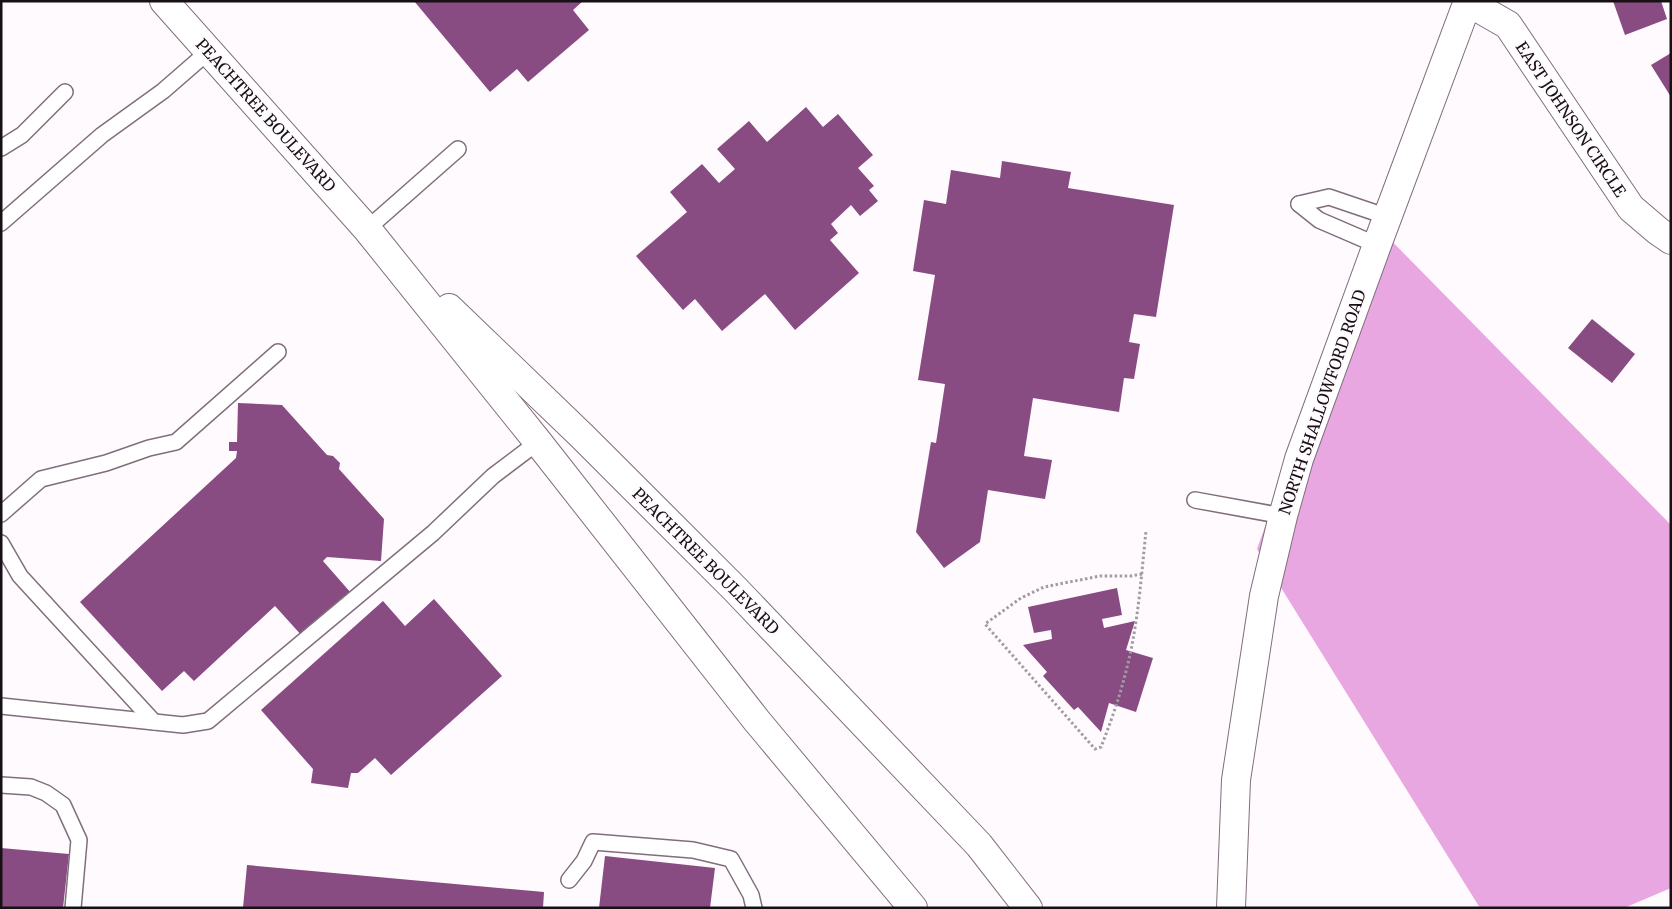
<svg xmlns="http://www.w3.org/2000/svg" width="1672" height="909" font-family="Merriweather,serif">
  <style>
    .forest { fill: #e9a7e2 }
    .building { fill: #884c83 }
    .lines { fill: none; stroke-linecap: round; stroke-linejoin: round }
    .service-casing { stroke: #806e7d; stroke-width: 18 }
    .minor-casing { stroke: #806e7d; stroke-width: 30 }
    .trunk-casing { stroke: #806e7d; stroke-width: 30 }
    .path { stroke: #a19ca1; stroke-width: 3; stroke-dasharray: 2.5 2.5; stroke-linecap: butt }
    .service { stroke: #fff; stroke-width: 15 }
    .minor { stroke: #fff; stroke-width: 28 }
    .trunk { stroke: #fff; stroke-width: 28 }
    .labels { text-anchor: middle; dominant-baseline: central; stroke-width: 4; stroke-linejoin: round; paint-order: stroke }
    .street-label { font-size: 16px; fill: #171116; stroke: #fefafe }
  </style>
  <rect width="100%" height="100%" fill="#fefafe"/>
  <path class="forest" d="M1371,220L1671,525V888L1624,908H1480L1257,549L1328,352Z"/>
  <g class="building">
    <path d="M414,1H583L573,10L589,30L528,82L517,69L490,92Z"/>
    <path d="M1613,1H1661L1667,19L1625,35Z"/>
    <path d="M1671,53V97L1651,65Z"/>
    <path d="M806,107L823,127L838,114L873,155L858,168L874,186L869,190L878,201L860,216L851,205L831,224L838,233L830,240L859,273L795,330L765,294L722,331L695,299L683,310L636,256L687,212L670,192L702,164L719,183L735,169L717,149L749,121L767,142Z"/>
    <path d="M1002,161L1071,172L1068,188L1174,205L1156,317L1134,314L1129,342L1140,344L1134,379L1124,378L1119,412L1033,398L1024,456L1052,460L1045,499L988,490L980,542L944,568L916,532L931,442L936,443L945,384L918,380L935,275L913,271L924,200L946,204L951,170L1000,178Z"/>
    <path d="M1592,319L1635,354L1612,383L1568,348Z"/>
    <path d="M238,403L282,405L327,455L333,456L340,463L339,469L384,519L381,561L327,557L323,561L351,593L303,637L275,606L194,681L184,671L162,691L80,602L236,458L237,451H229V442H237Z"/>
    <path d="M1117,588L1122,615L1102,619L1104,628L1135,621L1126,650L1153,658L1136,712L1109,703L1101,732L1078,707L1074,710L1043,676L1047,672L1023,645L1052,639L1051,630L1034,633L1028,607Z"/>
    <path d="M434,599L502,676L391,775L375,758L358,773H351L348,788L311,783L313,769L261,710L383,601L405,626Z"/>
    <path d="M1,848L69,854L63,908H1Z"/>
    <path d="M605,856L715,868L710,908H599Z"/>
    <path d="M247,865L544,892L543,908H243Z"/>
  </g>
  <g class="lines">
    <g class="service-casing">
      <g id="service">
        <path d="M1,148L22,135L65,92"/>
        <path d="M1299,204L1329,197L1388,217"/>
        <path d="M1299,204L1319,220L1377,245"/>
        <path d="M1,223L102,135L163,91L209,51"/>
        <path d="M367,229L458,149"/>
        <path d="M1195,500L1283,516"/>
        <path d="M1,514L41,479L106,463L149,448L176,442L278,352"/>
        <path d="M1,543L20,576L154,722"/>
        <path d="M1,706L183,725L208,721L433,533L493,476L538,442"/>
        <path d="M1,785L31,787L46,793L63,805L79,840L73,908"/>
        <path d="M569,880L584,861L593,842L693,850L731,859L751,895L754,908"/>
      </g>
    </g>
    <g class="minor-casing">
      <g id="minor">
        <path d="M1468,2L1508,25L1631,208L1658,231L1671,240"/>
        <path d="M1231,908L1236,780L1264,596L1283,516L1299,459L1377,245L1468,1"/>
      </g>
    </g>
    <g class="trunk-casing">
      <g id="trunk">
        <path d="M164,1L367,229L538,442L757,721L913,908"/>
        <path d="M449,308L582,436L736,590L979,845L1028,908"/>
      </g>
    </g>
    <path class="path" d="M1142,574L1131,576H1100L1044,587L1021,598L985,624L1095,749L1101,747C1110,724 1119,699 1125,675C1138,628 1141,578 1146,531"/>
    <use href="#service" class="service"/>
    <use href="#minor" class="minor"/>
    <use href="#trunk" class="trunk"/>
  </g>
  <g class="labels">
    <g class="street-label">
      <text transform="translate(266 115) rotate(48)">PEACHTREE BOULEVARD</text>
      <text transform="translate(1571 119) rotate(56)">EAST JOHNSON CIRCLE</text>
      <text transform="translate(1322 402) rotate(-71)">NORTH SHALLOWFORD ROAD</text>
      <text transform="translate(706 561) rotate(45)">PEACHTREE BOULEVARD</text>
    </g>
  </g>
  <rect width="1672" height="909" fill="none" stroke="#171116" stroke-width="5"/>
</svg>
